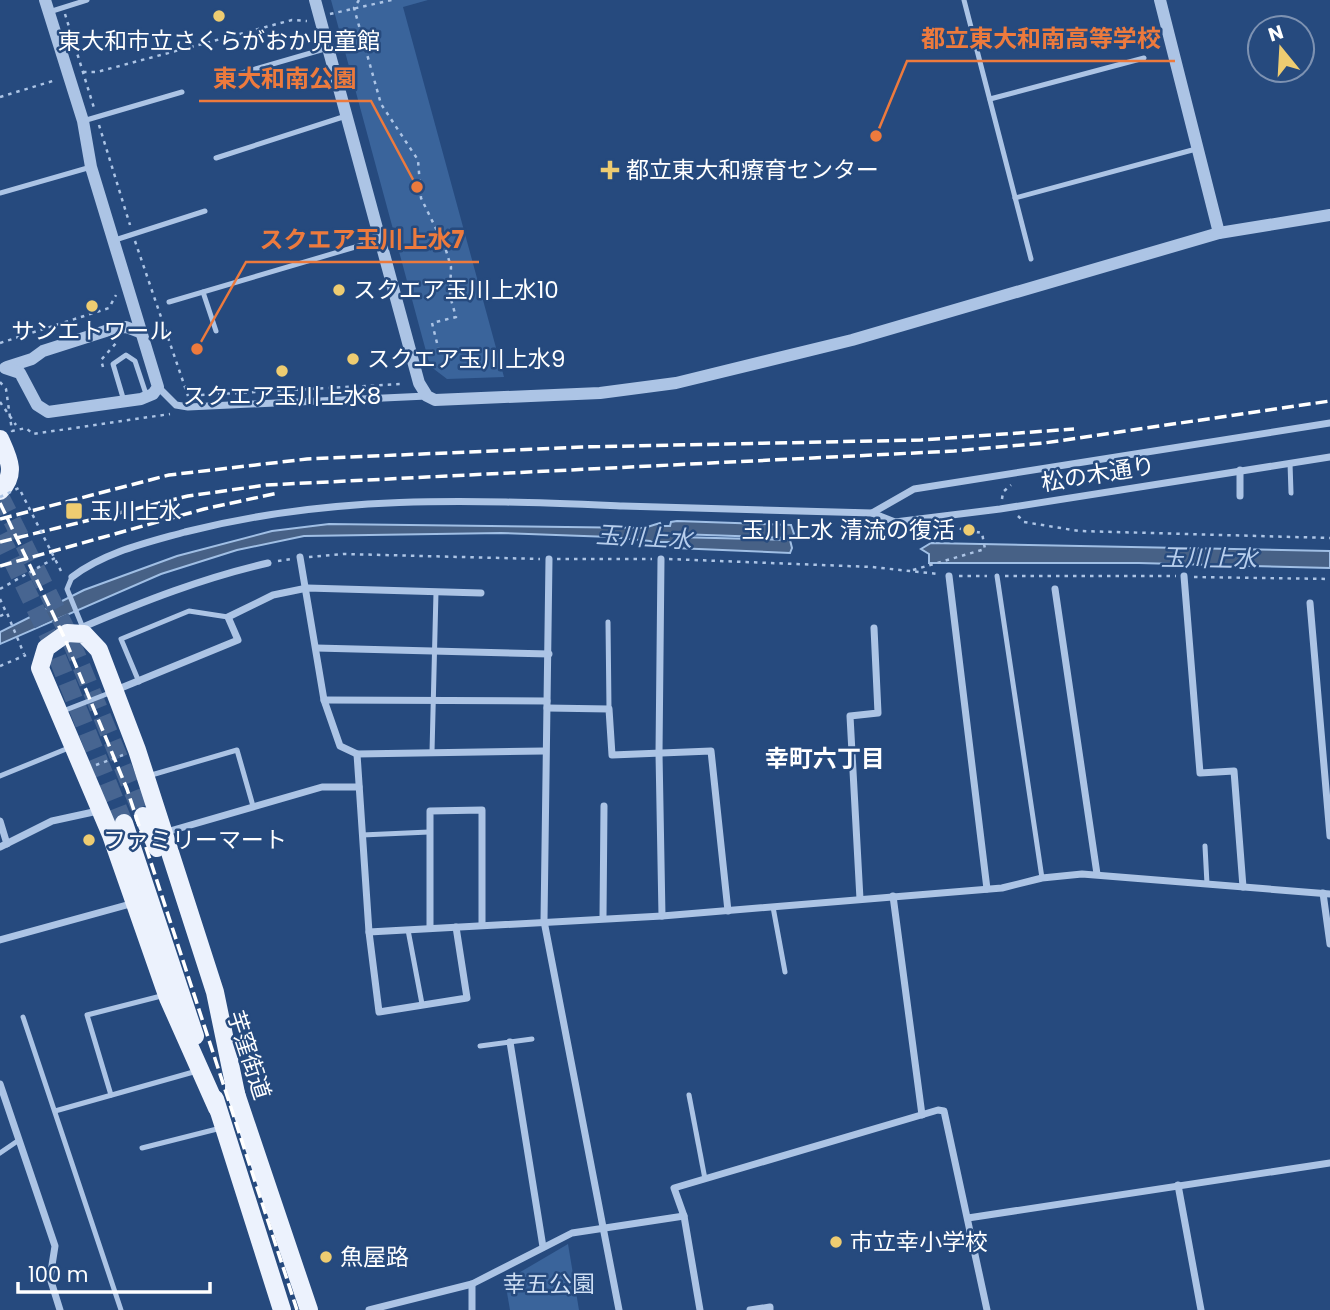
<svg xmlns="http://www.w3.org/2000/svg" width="1330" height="1310" font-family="Poppins,'Noto Sans JP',sans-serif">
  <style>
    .green { fill: #3a649b }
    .water { fill: #476186; stroke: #a0bfe5; stroke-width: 2 }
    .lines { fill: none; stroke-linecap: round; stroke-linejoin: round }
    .primary-tunnel { stroke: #476591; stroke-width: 18; stroke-dasharray: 18 9; stroke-linecap: butt }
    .path { stroke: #acc4e5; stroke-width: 2.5; stroke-dasharray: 3.5 5; stroke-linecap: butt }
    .service { stroke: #acc4e5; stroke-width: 5 }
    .minor { stroke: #acc4e5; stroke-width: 7 }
    .tertiary { stroke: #acc4e5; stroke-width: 12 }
    .primary { stroke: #ecf2fd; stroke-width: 18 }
    .rail { stroke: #fff; stroke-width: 3.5; stroke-dasharray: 12 5; stroke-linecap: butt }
    .path-bridge { stroke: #acc4e5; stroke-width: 2.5; stroke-dasharray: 3.5 5; stroke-linecap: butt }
    .poi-dot { fill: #eecc71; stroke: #264a7e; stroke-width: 2.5 }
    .labels { text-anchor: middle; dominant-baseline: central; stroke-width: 5; stroke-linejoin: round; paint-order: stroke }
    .poi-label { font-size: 23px; fill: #fff; stroke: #264a7e; text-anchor: start }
    .street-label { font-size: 23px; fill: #fff; stroke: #264a7e }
    .park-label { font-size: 23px; fill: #cfdff4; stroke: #264a7e }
    .water-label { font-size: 24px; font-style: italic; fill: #b7ceed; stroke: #264a7e }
    .neighbourhood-label { font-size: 24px; font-weight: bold; fill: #fff; stroke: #264a7e }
    .leader { fill: none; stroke: #ed7a3d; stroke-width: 2.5 }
    .callout-dot { fill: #ed7a3d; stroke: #264a7e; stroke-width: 2.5 }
    .callout-label { font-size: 24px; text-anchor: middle; font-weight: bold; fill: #ed7a3d; stroke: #264a7e; stroke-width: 5; stroke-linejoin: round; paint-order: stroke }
  </style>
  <rect width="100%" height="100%" fill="#264a7e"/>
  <g class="green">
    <path d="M331,0H428L403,7L504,377L447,379L430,366Z"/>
    <path d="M568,1244L579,1310H510L505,1281Z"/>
  </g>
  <g class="water">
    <path d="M677,521L791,525L794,534L791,538L678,534L677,537L790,540L792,548L790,553L675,548L671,547L670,542H661V547L650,541L611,537L501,533L304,536L237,550L161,574L0,644V632L84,590L177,556L272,531L329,524L644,528L660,523L661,526H670L671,522Z"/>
    <path d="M931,543L1330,551V568L1139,563H929V554L921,549Z"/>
  </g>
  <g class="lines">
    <g class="primary-tunnel">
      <path d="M0,496L66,629L143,816"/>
      <path d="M0,535L49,637L124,823"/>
    </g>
    <g class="path">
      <path d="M359,0L354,8L381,104L418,160L421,198L445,247L451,267L450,296L456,317L432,323L439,351L425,356"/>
      <path d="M65,14L94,108"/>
      <path d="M330,14L392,0"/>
      <path d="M83,72H97L292,20L307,21"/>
      <path d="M0,97L56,80"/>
      <path d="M99,125L130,225"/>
      <path d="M135,241L188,396"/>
      <path d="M0,343L109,308L116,295"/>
      <path d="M103,367L101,360L117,342"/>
      <path d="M0,382L6,389L12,431L26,428L33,434L170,414"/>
      <path d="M201,395L401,384"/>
      <path d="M1002,499L1003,492L1011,485"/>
      <path d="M1018,516L1024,522L1079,531L1330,538"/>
      <path d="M309,557L344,554L540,559"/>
      <path d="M557,559H652"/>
      <path d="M669,559L872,567L938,574"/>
      <path d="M278,561L292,559"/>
      <path d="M913,570L985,549L982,533L946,526"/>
      <path d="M959,576H987"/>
      <path d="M1005,576H1176"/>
      <path d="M1194,577L1330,579"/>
      <path d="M0,589L55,558"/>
      <path d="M0,599L6,612"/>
      <path d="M0,616L7,613L24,654"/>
      <path d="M0,666L26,655"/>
      <path d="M96,765L123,755"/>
    </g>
    <g class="service">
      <path d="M964,0L1031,259"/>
      <path d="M49,12L87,0"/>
      <path d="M224,78L328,48"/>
      <path d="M990,99L1144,58"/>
      <path d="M83,121L182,92"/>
      <path d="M216,158L346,116"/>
      <path d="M0,193L91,167"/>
      <path d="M1015,198L1196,149"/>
      <path d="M115,240L205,211"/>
      <path d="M203,292L216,331"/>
      <path d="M169,302L379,240"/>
      <path d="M124,401L113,364L126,355L135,361L147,397"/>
      <path d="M1290,463L1291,493"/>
      <path d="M997,576L1042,878"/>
      <path d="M72,577L67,589L83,628"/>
      <path d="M608,622L609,709"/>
      <path d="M139,682L121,639L189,611L228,617"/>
      <path d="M63,711L112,692"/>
      <path d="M432,752L436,592"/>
      <path d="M0,776L71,747"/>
      <path d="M148,776L237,750L253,806"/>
      <path d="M362,835L429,832"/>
      <path d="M1205,846L1207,884"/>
      <path d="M773,907L785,972"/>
      <path d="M408,930L422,1004"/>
      <path d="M23,1017L121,1310"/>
      <path d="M480,1046L532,1039"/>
      <path d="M111,1095L87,1015L165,995"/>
      <path d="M689,1095L705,1179"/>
      <path d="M55,1111L197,1071"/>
      <path d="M142,1148L221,1128"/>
      <path d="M0,1153L19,1140"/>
    </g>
    <g class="minor">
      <path d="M158,387L176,405L188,407L427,396"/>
      <path d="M1240,470V496"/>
      <path d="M872,513L895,522L1000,509L1330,457"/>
      <path d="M300,557L324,700L340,746L357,754L544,751"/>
      <path d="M549,559L544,921L619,1310"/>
      <path d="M661,559L659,753L662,916"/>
      <path d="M949,576L987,889"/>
      <path d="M1184,576L1200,773L1234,771L1243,887"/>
      <path d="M72,577C105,552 146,543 185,532C334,494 470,500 623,506C706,509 789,511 872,513L914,489L1330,423"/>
      <path d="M1055,589L1097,874"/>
      <path d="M1310,603L1330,836"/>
      <path d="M83,627C144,601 203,578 268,563"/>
      <path d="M316,648L549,654"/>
      <path d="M116,690L238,640L228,617L273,595L307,588L481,593"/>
      <path d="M324,700L547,701"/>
      <path d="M547,708L609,709L612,755L711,751L728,911"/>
      <path d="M357,754L369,932L379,1012L467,998L456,927"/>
      <path d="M0,821L7,844"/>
      <path d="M163,833L322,787H359"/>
      <path d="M0,847L52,821L98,811"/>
      <path d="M1323,893L1330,944"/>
      <path d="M893,896L922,1115"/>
      <path d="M860,899L850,716L878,713L874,628"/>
      <path d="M603,917L604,806"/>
      <path d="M430,928V811L482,810V924"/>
      <path d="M369,932L662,916L1002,888L1042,878L1082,874L1330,894"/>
      <path d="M0,940L134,903"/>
      <path d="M510,1042L543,1247"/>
      <path d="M0,1084L55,1246L50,1278L60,1310"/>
      <path d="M1178,1185L1201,1310"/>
      <path d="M968,1218L1330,1163"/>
      <path d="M472,1284V1310"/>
      <path d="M369,1310L472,1284L572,1233L684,1216"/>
      <path d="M700,1310L684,1216L674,1188L938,1110L944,1111L987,1310"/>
      <path d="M750,1310L770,1307V1310"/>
    </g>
    <g class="tertiary">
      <path d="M315,0L419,383L427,396L435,400L600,393L676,383L852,340L1219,233L1330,215"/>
      <path d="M1160,0L1219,233"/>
      <path d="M7,367L32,359L43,351L115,328L126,327L142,333"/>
      <path d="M5,368L20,373L37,405L48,412L141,399L153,394L158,387L91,167L83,121L45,0"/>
    </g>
    <g class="primary">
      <path d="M0,439C9,459 17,474 0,491"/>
      <path d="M143,816L157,848"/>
      <path d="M124,823L195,1036"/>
      <path d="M234,1088L309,1310"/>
      <path d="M215,1099L282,1310"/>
      <path d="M217,1108L168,998L111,835L40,668L46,648L67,633L84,634L99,650L137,750L215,992L237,1098"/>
    </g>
    <g class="rail">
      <path d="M0,503L65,639L127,789L297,1310"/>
      <path d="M0,519L169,475L307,459L582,447L921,440L1074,429"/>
      <path d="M0,542L188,496L266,485L954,451L1044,443L1330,401"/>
      <path d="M0,566L204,509L278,493"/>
    </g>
    <g class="path-bridge">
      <path d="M0,402L16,425"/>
      <path d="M0,497L19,488L61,571"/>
    </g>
  </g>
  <g class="poi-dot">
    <circle cx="219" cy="16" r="7"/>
    <path d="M606.5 159.5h7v7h7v7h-7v7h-7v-7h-7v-7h7z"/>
    <circle cx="339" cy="290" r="7"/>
    <circle cx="92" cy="306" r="7"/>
    <circle cx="353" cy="359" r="7"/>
    <circle cx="282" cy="371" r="7"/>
    <rect x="65" y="502" width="18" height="18" rx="3.5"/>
    <circle cx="969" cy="530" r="7"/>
    <circle cx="89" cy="840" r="7"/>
    <circle cx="836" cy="1242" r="7"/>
    <circle cx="326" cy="1257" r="7"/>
  </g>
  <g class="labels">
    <g class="poi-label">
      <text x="219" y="41" text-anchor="middle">東大和市立さくらがおか児童館</text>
      <text x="626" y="170">都立東大和療育センター</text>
      <text x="353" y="290">スクエア玉川上水10</text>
      <text x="92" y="331" text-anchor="middle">サンエトワール</text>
      <text x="367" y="359">スクエア玉川上水9</text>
      <text x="282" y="396" text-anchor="middle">スクエア玉川上水8</text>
      <text x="90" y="511">玉川上水</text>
      <text x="955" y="530" text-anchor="end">玉川上水 清流の復活</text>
      <text x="103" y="840">ファミリーマート</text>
      <text x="850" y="1242">市立幸小学校</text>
      <text x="340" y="1257">魚屋路</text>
    </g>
    <g class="street-label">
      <text transform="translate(1098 474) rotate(-9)">松の木通り</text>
      <text transform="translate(249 1055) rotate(72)">芋窪街道</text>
    </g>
    <g class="park-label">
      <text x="549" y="1284">幸五公園</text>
    </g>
    <g class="water-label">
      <text transform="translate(644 537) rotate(3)">玉川上水</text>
      <text transform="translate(1209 558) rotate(1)">玉川上水</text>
    </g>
    <g class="neighbourhood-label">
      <text x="825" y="758">幸町六丁目</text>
    </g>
  </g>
  <path class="leader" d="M876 136L907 61H1175M417 187L371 101H199M197 349L246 262H479"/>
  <g class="callout-dot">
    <circle cx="876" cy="136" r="7"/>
    <circle cx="417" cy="187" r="7"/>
    <circle cx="197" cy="349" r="7"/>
  </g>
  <g class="callout-label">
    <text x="1041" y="47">都立東大和南高等学校</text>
    <text x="285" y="87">東大和南公園</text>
    <text x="362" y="248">スクエア玉川上水7</text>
  </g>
  <g transform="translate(1281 49) rotate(342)"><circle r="33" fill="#264a7e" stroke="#7d92b2" stroke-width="2"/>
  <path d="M0-5L12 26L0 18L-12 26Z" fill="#eecc71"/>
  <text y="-10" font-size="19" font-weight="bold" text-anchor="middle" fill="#ffffff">N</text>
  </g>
  <path d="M18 1282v10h192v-10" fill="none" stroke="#ffffff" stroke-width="3.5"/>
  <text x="28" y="1282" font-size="21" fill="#ffffff" stroke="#264a7e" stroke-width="5" paint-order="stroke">100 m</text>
</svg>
